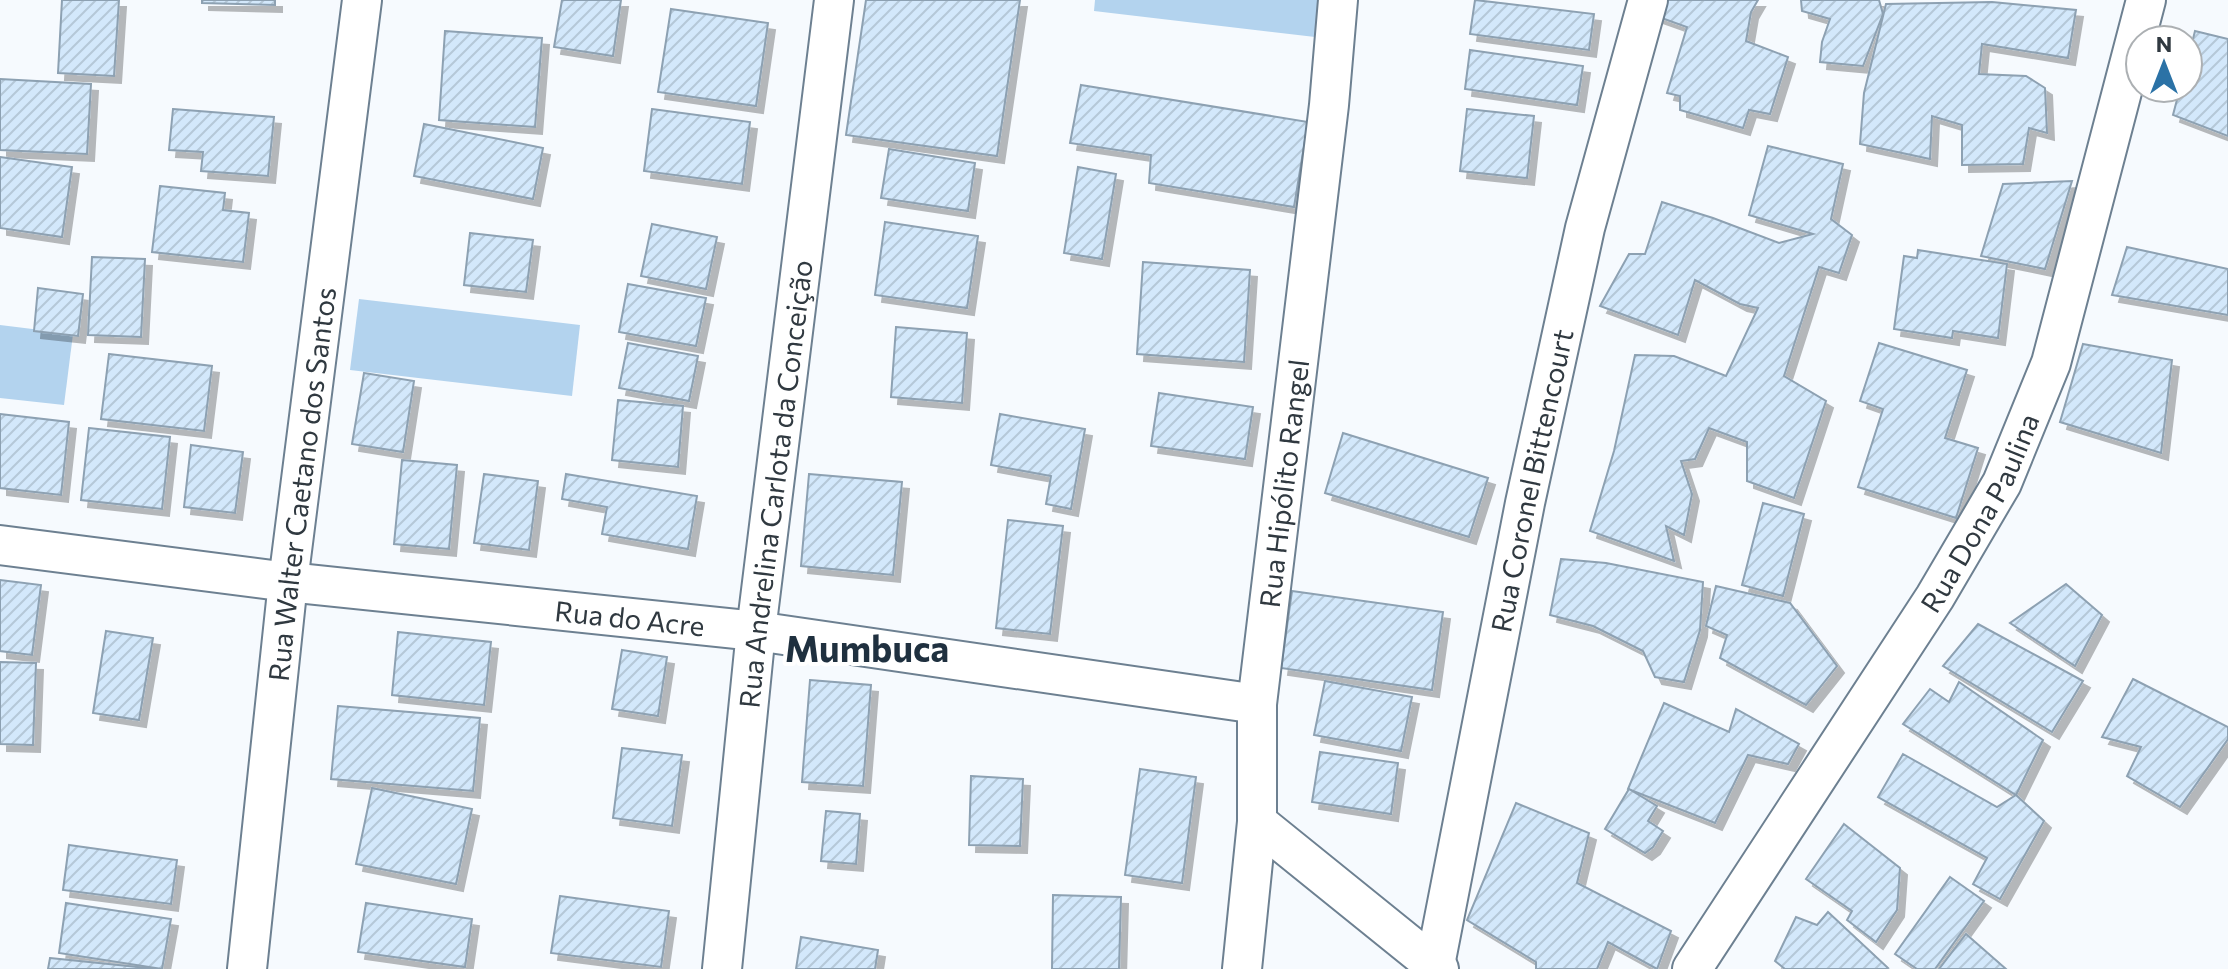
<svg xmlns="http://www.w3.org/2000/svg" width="2228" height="969" font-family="Commissioner,sans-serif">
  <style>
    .green { fill: #b3d3ee }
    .building { fill: url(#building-hatch); stroke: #8da1b2; stroke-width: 2; filter: url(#shadow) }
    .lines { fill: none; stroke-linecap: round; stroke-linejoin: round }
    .street-casing { stroke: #6d8091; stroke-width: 42 }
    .street { stroke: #fff; stroke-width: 38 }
    .labels { text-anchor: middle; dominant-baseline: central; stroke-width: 8; stroke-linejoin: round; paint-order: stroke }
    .street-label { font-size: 28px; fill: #303940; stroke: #fff }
    .district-label { font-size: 36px; font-weight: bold; fill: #1f303f; stroke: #fff }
  </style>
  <defs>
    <pattern id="building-hatch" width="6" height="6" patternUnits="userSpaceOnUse" patternTransform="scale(2)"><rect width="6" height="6" fill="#d3e8fb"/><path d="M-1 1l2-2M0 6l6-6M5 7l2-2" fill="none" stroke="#b5c8d8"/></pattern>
    <filter id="shadow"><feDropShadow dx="7" dy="7" stdDeviation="0" flood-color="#0004"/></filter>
  </defs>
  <rect width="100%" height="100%" fill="#f6fafe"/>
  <g class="green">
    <path d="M1095,0H1320L1315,37L1094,11Z"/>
    <path d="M359,299L580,325L572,396L350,370Z"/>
    <path d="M0,325L73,334L64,405L0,398Z"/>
  </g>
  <g class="building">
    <path d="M62,0H119L114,76L58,73Z"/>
    <path d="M202,0H275V5L202,3Z"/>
    <path d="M562,0H621L613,56L554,47Z"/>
    <path d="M866,0H1020L997,156L846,135Z"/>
    <path d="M1475,0L1594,14L1589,50L1470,34Z"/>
    <path d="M1656,0H1758L1751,12L1746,41L1788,57L1770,114L1749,110L1743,128L1680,110V96L1667,93L1687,27L1656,16Z"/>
    <path d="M1801,0H1879L1883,14L1863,66L1820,62L1822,42L1830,19L1802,11Z"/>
    <path d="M1992,2L2076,10L2068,58L1982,44L1979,74L2026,76L2045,88L2047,133L2029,128L2023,164L1962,165V125L1932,116L1930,159L1860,144L1864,93L1886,4Z"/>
    <path d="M671,9L768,23L756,106L658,92Z"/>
    <path d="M445,31L542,38L535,127L439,120Z"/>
    <path d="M2195,31L2228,39V136L2173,115L2180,88H2188V59Z"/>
    <path d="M1470,50L1583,66L1577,105L1465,89Z"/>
    <path d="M0,79L91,84L87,154L0,150Z"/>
    <path d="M1081,85L1308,122L1294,207L1149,183L1151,155L1070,143Z"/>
    <path d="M173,109L274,117L268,176L201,171L203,152L169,150Z"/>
    <path d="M652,109L750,122L742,184L644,171Z"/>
    <path d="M1467,109L1534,116L1527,178L1460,171Z"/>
    <path d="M424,124L543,148L533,199L414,176Z"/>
    <path d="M1768,146L1843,164L1831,219L1852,235L1839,273L1819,267L1784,376L1826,401L1794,498L1747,481V442L1709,428L1695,459L1681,461L1692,494L1684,535L1666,526L1674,561L1590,531L1614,451L1635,355L1674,356L1726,376L1758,308L1740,304L1695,280L1678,335L1600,306L1629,254H1645L1662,202L1713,218L1779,243L1813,234L1749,215Z"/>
    <path d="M889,149L975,163L968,211L881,198Z"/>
    <path d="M0,157L72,167L62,237L0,228Z"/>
    <path d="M1078,167L1116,174L1102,259L1064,253Z"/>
    <path d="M2072,181L2045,269L1981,256L2003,184Z"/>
    <path d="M160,186L225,193L223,210L249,213L243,262L152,252Z"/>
    <path d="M885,222L978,236L967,308L875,295Z"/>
    <path d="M652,224L717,237L706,289L641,276Z"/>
    <path d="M470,233L533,240L526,292L464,285Z"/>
    <path d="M2127,247L2228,269V315L2112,295Z"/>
    <path d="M1918,250L2007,264L1998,338L1953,331L1952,338L1894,329L1904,256L1917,258Z"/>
    <path d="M92,257L145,259L141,337L88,335Z"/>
    <path d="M1143,262L1250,270L1244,362L1137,354Z"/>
    <path d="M628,284L706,298L696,346L619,332Z"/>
    <path d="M38,288L83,294L78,336L34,331Z"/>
    <path d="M896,327L967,333L962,403L891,397Z"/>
    <path d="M628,343L698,356L689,401L619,388Z"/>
    <path d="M1879,343L1967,370L1945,438L1978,448L1956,518L1858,487L1883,409L1860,401Z"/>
    <path d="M2083,344L2172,360L2161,453L2060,422Z"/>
    <path d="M109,354L212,366L204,431L101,419Z"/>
    <path d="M364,373L414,381L403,452L352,444Z"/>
    <path d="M1159,393L1253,407L1245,459L1151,446Z"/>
    <path d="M618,400L683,406L678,467L612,460Z"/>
    <path d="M0,414L69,422L61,495L0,488Z"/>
    <path d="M1000,414L1085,429L1071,509L1046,504L1051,476L991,465Z"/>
    <path d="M89,428L170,437L162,509L81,500Z"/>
    <path d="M1343,433L1488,478L1469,537L1325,493Z"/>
    <path d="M191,445L243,452L235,513L184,507Z"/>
    <path d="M402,460L457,465L449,549L394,544Z"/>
    <path d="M484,474L538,481L529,550L474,543Z"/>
    <path d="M566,474L697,496L688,549L602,534L607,507L562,499Z"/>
    <path d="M809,474L902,482L893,575L801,566Z"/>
    <path d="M1763,503L1804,514L1783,596L1742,585Z"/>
    <path d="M1008,520L1063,526L1050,634L996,628Z"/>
    <path d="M1561,559L1606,563L1703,582L1700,630L1684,682L1655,677L1643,651L1593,626L1550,615Z"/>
    <path d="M0,580L41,585L32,655L0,651Z"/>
    <path d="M2066,584L2102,615L2075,666L2010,623Z"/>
    <path d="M1716,586L1790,603L1837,666L1806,705L1720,658L1727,635L1706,626Z"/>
    <path d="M1292,591L1443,612L1432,690L1281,668Z"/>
    <path d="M1978,624L2083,681L2052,732L1943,666Z"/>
    <path d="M106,631L153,638L139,720L93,713Z"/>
    <path d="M398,632L491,642L484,705L392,695Z"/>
    <path d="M622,650L667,657L658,716L612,709Z"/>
    <path d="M0,662L36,663L33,745L0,744Z"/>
    <path d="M2133,679L2228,727V739L2180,807L2127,776L2141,747L2102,737Z"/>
    <path d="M810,680L871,685L863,786L802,782Z"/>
    <path d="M1325,681L1412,697L1401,751L1314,735Z"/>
    <path d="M1959,682L2043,740L2016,795L1903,724L1930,689L1949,702Z"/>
    <path d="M1664,703L1729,732L1736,709L1799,744L1788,764L1748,755L1715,823L1628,789Z"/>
    <path d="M338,706L480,718L473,791L331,779Z"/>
    <path d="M622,748L682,755L672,826L613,818Z"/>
    <path d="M1320,752L1398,763L1391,814L1312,802Z"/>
    <path d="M1903,754L1997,807L2016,795L2044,821L2000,899L1973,884L1987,858L1878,797Z"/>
    <path d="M1140,769L1196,777L1182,883L1125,875Z"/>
    <path d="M971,776L1023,779L1020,846L969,845Z"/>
    <path d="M372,788L472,809L456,884L356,864Z"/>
    <path d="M1629,789L1657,806L1648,821L1663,831L1653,847L1645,853L1605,829Z"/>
    <path d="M1516,803L1589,833L1577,883L1671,931L1657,969L1608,942L1597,969H1536V962L1467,920Z"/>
    <path d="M826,811L860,814L856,864L821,861Z"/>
    <path d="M1844,824L1900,868L1897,910L1876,942L1847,920L1852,911L1806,879Z"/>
    <path d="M69,845L177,860L171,904L63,890Z"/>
    <path d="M1950,877L1984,901L1935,969H1917L1895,954Z"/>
    <path d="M1053,895L1121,897L1119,969H1052Z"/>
    <path d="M560,896L669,911L661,967L551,953Z"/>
    <path d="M66,903L171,919L162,969L59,953Z"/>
    <path d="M366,903L472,919L465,967L358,952Z"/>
    <path d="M1828,912L1888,968L1887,969H1785L1775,961L1796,917L1817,925Z"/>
    <path d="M1966,934L2006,969H1939Z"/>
    <path d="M801,937L878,950L875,969H796Z"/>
    <path d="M50,958L157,969H48Z"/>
  </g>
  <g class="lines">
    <g class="street-casing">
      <g id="street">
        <path id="s1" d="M0,545L288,582L756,631L1257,704"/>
        <path d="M1257,822L1439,969"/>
        <path id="s2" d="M1435,965L1525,503L1585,228L1648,0"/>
        <path id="s3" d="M247,969L288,582L362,0"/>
        <path id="s4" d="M722,969L756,631L834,0"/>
        <path id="s5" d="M1242,969L1257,822V704L1329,105L1338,0"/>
        <path id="s6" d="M1692,969L1935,597L2002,483L2051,363L2146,0"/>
      </g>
    </g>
    <use href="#street" class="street"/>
  </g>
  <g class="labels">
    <g class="street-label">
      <text stroke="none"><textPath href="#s2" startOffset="494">Rua Coronel Bittencourt</textPath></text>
      <text stroke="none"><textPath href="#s3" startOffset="488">Rua Walter Caetano dos Santos</textPath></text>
      <text stroke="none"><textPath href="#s4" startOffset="488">Rua Andrelina Carlota da Conceição</textPath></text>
      <text stroke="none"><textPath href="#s5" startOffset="488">Rua Hipólito Rangel</textPath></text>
      <text stroke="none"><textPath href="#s6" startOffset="540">Rua Dona Paulina</textPath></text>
      <text stroke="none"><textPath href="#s1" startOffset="634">Rua do Acre</textPath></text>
    </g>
    <g class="district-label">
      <text x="867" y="647">Mumbuca</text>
    </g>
  </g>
  <g transform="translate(2164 64)"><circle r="38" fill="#ffffff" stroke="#acb0b3" stroke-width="2"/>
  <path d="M0-6L14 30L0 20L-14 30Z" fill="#2b72a6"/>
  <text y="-12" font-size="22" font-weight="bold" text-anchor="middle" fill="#303940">N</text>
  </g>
</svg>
